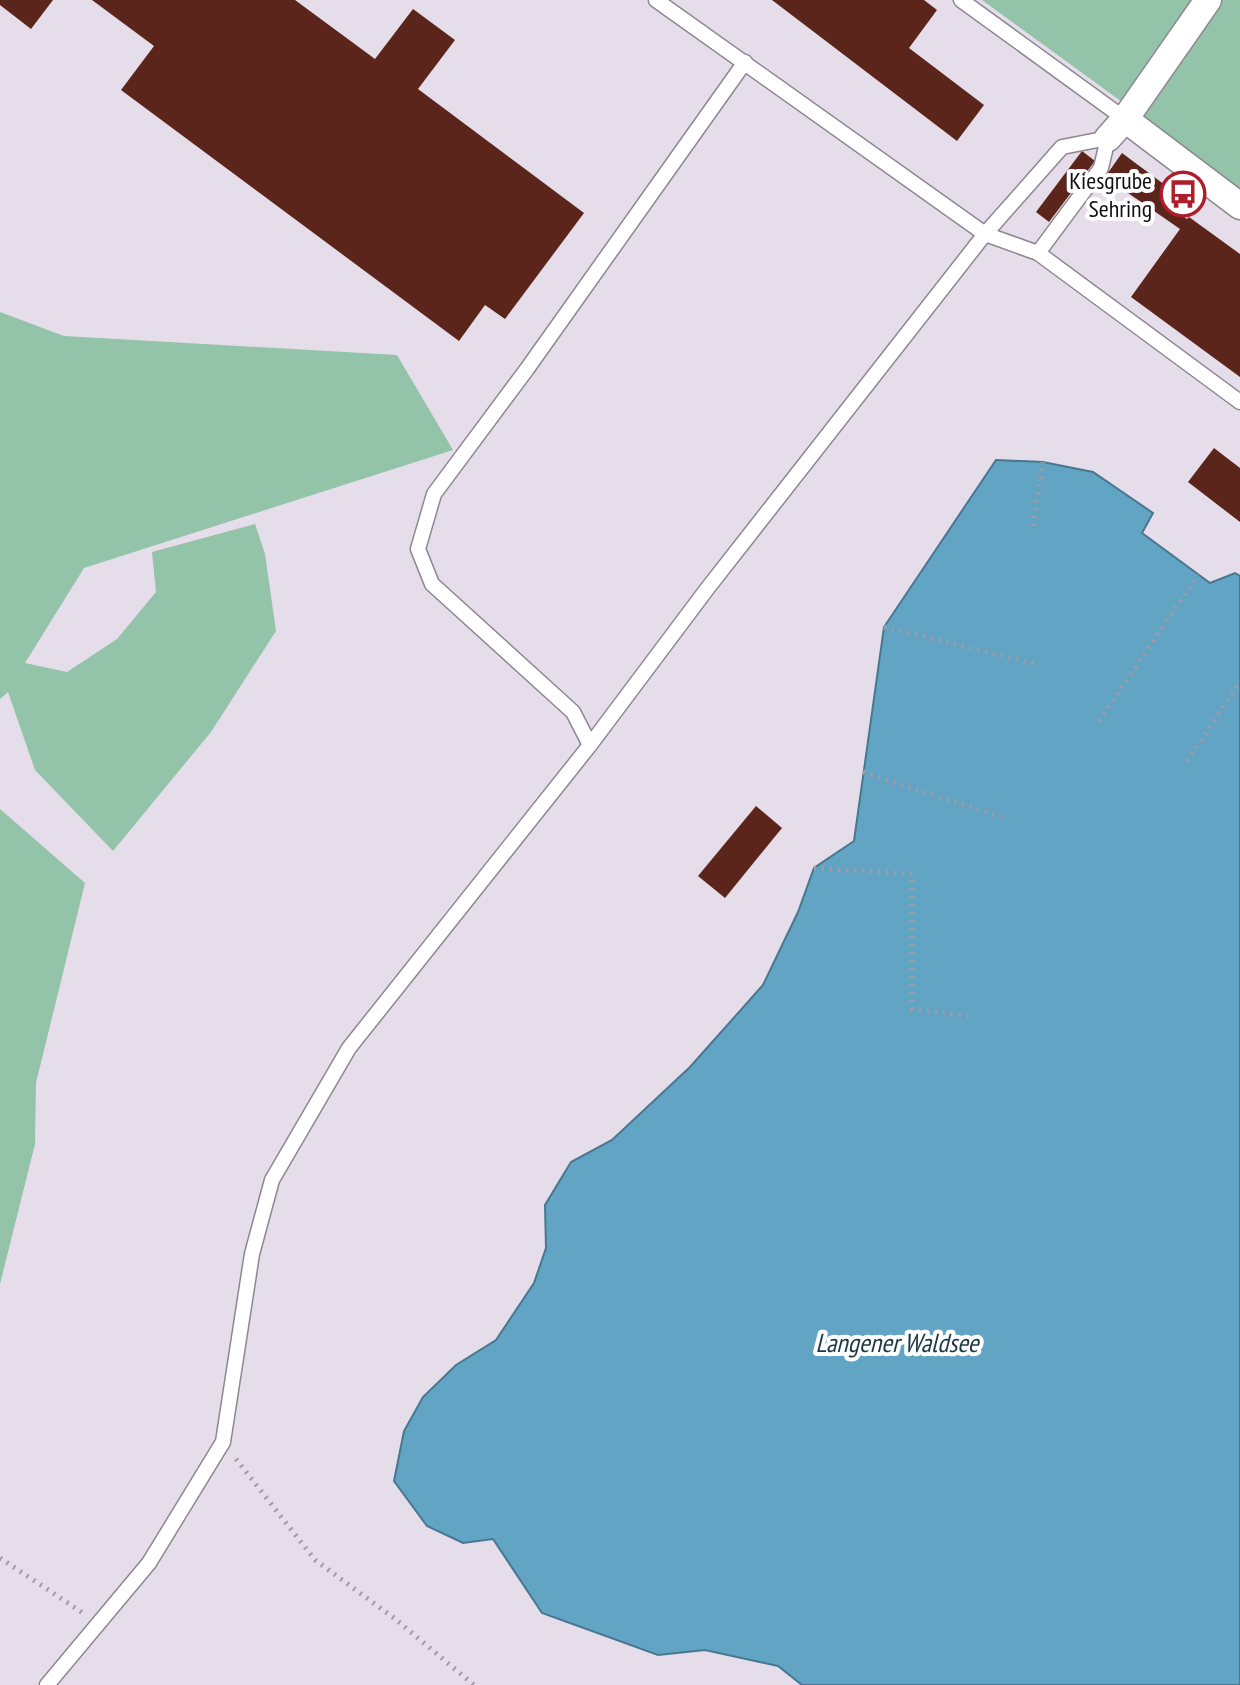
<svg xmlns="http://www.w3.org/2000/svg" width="1240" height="1685" font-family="'PT Sans Narrow',sans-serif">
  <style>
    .green { fill: #93c3a8 }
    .water { fill: #62a4c4; stroke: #49778f; stroke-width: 2 }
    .building { fill: #5b251b }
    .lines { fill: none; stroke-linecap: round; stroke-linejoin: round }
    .lane-casing { stroke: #8d8791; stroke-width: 17 }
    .street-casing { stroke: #8d8791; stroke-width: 29 }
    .path { stroke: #a19ba5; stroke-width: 5; stroke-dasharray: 2 6; stroke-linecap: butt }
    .lane { stroke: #fff; stroke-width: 14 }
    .street { stroke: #fff; stroke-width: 26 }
    .labels { text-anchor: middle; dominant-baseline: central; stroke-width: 8; stroke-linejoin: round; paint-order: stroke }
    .poi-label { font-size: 24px; fill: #100e12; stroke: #fff; text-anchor: end }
    .water-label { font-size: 26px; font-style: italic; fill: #193846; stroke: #fff }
  </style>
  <rect width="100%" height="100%" fill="#e5deea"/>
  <g class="green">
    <path d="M982,0H1240V188Z"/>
    <path d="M0,312L64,336L397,355L453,450L84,568L25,663L67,672L117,639L156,592L152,552L255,524L265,554L276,631L211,732L113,851L35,770L8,692L0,699Z"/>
    <path d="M0,809L85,883L36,1083L35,1144L0,1284Z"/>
  </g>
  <path class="water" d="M996,460L1043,462L1093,472L1153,513L1142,533L1210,583L1235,573L1240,576V1685H802L778,1666L705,1650L658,1655L542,1613L493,1539L463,1543L427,1526L394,1481L404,1431L423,1397L456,1365L496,1340L534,1283L546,1248L545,1205L571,1162L612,1140L690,1067L763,985L798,912L814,868L854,841L884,627Z"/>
  <g class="building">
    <path d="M0,0H53L31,29L0,5Z"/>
    <path d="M92,0H295L375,59L413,9L455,40L418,89L584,213L505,319L485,305L459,341L121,90L154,46Z"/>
    <path d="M772,0H924L937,10L909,48L984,105L957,141Z"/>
    <path d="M1082,151L1095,161L1049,222L1036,212Z"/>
    <path d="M1122,153L1173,191L1165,203L1187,219L1189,217L1240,254V377L1131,297L1180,229L1105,177Z"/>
    <path d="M1214,448L1240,468V522L1188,482Z"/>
    <path d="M756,806L782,828L725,898L698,876Z"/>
  </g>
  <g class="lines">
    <g class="lane-casing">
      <g id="lane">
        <path d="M656,0L985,234L1038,253"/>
        <path d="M961,0L1125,119"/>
        <path d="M590,745L573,712L432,584L418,549L434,494L527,369L745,62"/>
        <path d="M47,1685L149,1563L223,1442L252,1254L272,1180L349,1048L590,745L707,589L985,234L1062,147L1108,138L1101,168L1038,253L1240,402"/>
      </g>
    </g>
    <g class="street-casing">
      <g id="street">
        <path d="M1125,119L1240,206"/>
        <path d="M1108,138L1125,119L1208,0"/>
      </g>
    </g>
    <g class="path">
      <path d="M1033,526L1043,462"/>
      <path d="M884,627L1037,664"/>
      <path d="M1099,721L1198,575"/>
      <path d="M1187,761L1240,682"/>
      <path d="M863,772L1001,817"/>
      <path d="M814,868L912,874V1009L971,1016"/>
      <path d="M236,1459L315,1560L394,1618L474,1685"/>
      <path d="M0,1558L83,1613"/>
    </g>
    <use href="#lane" class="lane"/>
    <use href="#street" class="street"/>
  </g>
  <defs>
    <g id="bus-ring" transform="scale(2.3)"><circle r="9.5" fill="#fff" stroke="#af1c2a" stroke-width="1.5"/><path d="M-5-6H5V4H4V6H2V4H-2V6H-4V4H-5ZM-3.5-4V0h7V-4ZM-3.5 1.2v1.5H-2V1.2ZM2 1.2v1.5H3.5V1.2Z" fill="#af1c2a"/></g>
  </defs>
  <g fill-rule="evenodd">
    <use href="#bus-ring" x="1183" y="194"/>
  </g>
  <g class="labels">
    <g class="poi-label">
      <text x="1152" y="180">Kiesgrube<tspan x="1152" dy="28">Sehring</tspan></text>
    </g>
    <g class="water-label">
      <text x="897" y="1342">Langener Waldsee</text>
    </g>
  </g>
</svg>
